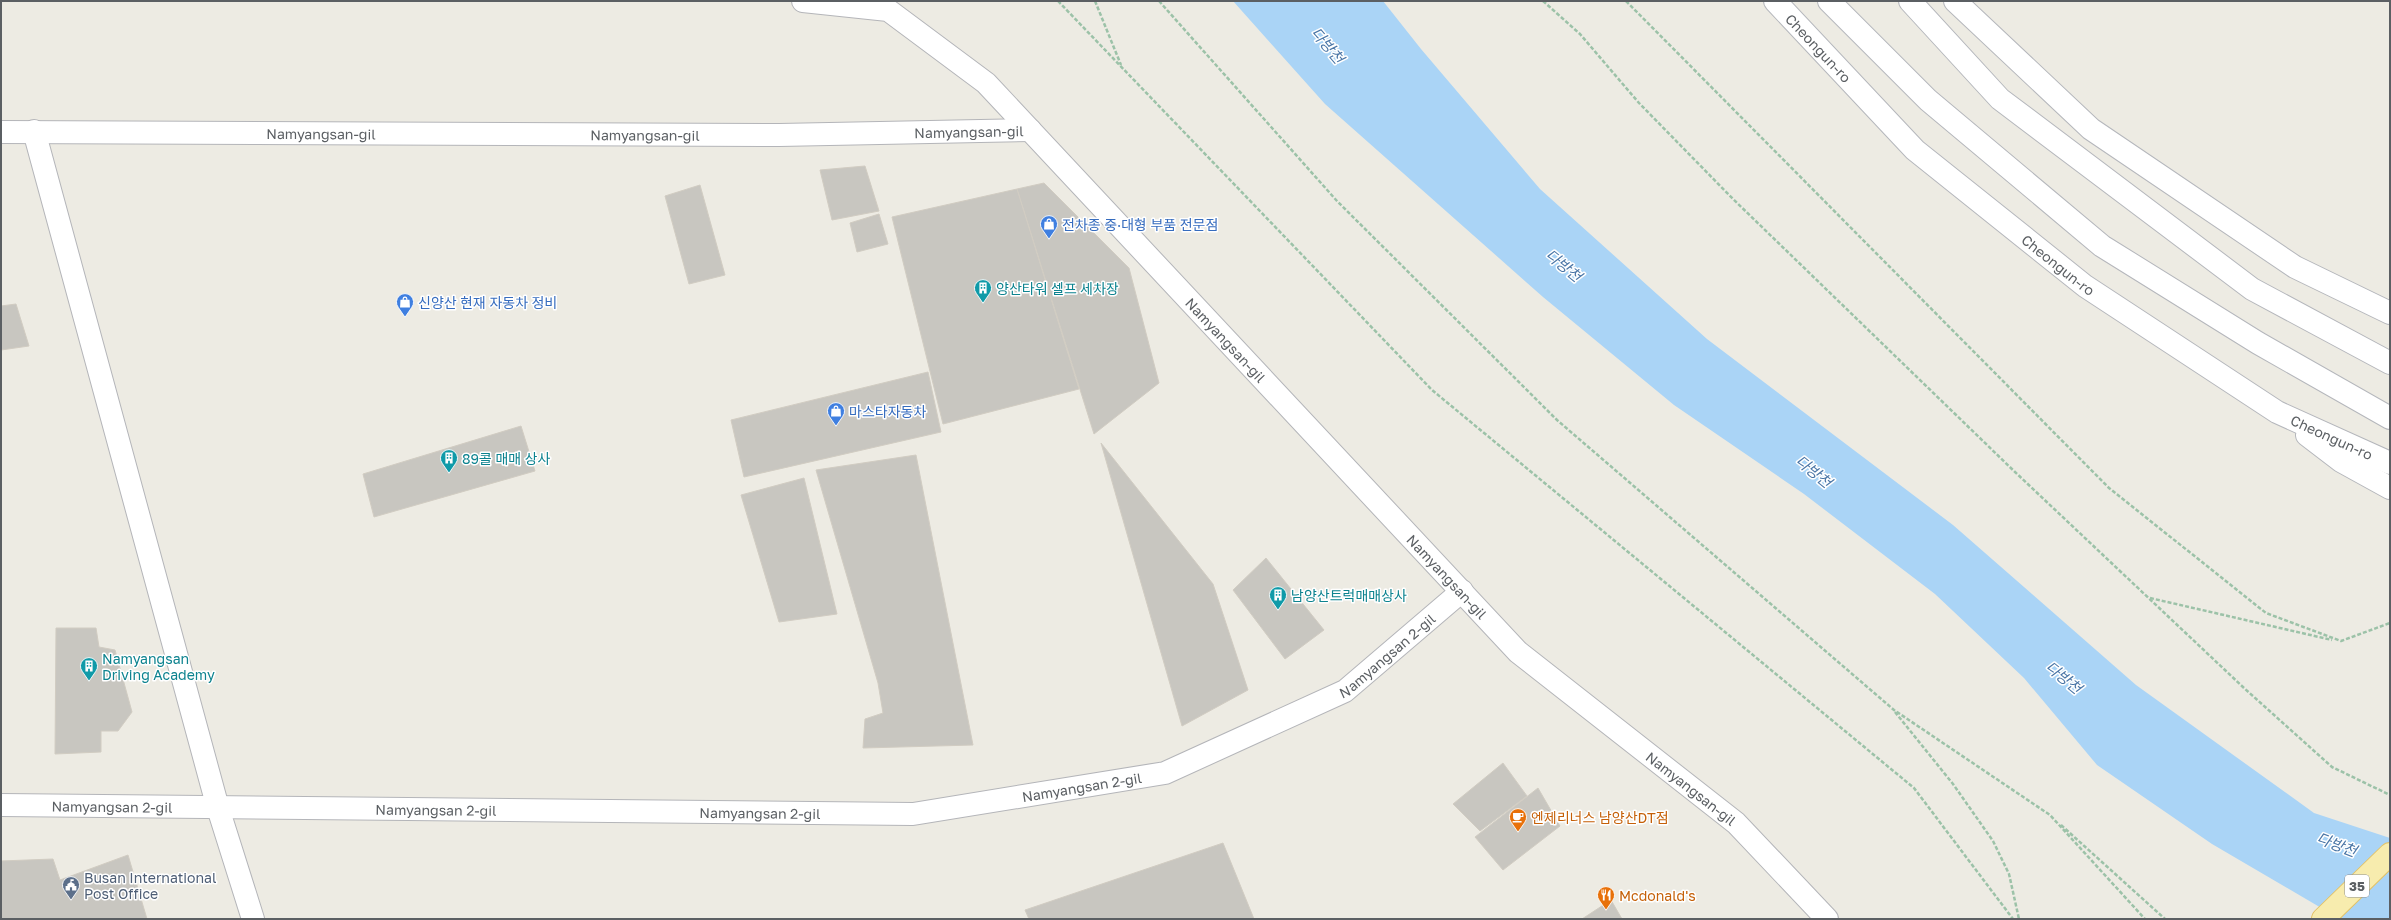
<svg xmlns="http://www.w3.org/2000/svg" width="2391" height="920" font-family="'Golos Text','Noto Sans KR',sans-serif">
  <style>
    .water { fill: #aad4f6 }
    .building { fill: #c8c6c0; stroke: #d1ccc2 }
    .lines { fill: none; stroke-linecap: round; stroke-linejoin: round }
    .street-casing { stroke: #b4b5b9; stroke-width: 24 }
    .secondary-casing { stroke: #b5b7bc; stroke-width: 24 }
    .primary-casing { stroke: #e3c266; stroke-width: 24 }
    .path { stroke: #9cc2a8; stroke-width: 2.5; stroke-dasharray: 4 2; stroke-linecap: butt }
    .street { stroke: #fff; stroke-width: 22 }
    .secondary { stroke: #fff; stroke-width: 22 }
    .primary { stroke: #f7ecae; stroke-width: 22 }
    .labels { text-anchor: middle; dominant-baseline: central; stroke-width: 3; stroke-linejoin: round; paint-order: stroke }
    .shield { fill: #fff; stroke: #8c8f92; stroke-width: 1 }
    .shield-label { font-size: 13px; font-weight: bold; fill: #5b5f63 }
    .street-label { font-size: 14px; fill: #5b5f63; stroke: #fff }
    .shop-label { font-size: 14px; fill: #366cbe; stroke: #fff; text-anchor: start }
    .culture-label { font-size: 14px; fill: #0d838f; stroke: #fff; text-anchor: start }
    .food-label { font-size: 14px; fill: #c56008; stroke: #fff; text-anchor: start }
    .service-label { font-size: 14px; fill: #4e5e75; stroke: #fff; text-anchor: start }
    .water-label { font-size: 15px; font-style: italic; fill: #4975a6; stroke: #fff }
  </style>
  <rect width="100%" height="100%" fill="#edebe3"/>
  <path class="water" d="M1233,1H1383L1421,49L1540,189L1707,339L1953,525L2136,685L2314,813L2390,838V919H2340L2212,844L2097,765L2024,678L1935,594L1804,494L1674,405L1543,297L1325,104Z"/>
  <g class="building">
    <path d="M865,166L879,211L832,220L820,170Z"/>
    <path d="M1044,183L1129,268L1159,383L1094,434L1017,189Z"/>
    <path d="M700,185L725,275L689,284L665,196Z"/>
    <path d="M1017,189L1079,389L943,424L892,217Z"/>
    <path d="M879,214L888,244L857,252L850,223Z"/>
    <path d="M16,304L29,346L1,350V306Z"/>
    <path d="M928,372L941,432L744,477L731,420Z"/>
    <path d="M521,426L535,471L374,517L363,474Z"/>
    <path d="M1101,443L1213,584L1248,690L1182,726Z"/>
    <path d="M916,455L973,745L863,748L865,719L883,713L878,683L816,470Z"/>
    <path d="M804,478L837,614L779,622L741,495Z"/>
    <path d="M1266,558L1324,630L1285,659L1233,590Z"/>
    <path d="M56,628H96L99,647L115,650L132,712L118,731H101V752L55,754Z"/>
    <path d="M1503,763L1527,796L1480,831L1453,804Z"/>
    <path d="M1538,788L1560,826L1503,870L1475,837Z"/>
    <path d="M1223,843L1254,919H1029L1025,910Z"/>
    <path d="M128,855L147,919H1V861L53,859L60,880Z"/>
    <path d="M1611,900L1622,919H1582Z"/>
  </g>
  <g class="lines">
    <g class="street-casing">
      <g id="street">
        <path id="s1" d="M803,1L888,10L986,83L1518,652L1736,823L1827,919"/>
        <path d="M34,131L218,808L253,919"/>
        <path id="s2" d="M1,132L779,135L1030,130"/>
        <path id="s3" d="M1,805L913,814L1165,773L1345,691L1462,591"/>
      </g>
    </g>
    <g class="secondary-casing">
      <g id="secondary">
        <path id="s4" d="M1775,1L1915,150L2085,286L2277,412L2390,463"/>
        <path d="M1829,1L1928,100L2102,246L2258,343L2390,418"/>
        <path d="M1910,1L2000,99L2252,289L2390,363"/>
        <path d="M1955,1L2091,129L2295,267L2390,313"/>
        <path d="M2307,435L2341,461L2390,488"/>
      </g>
    </g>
    <g class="primary-casing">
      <path id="primary" d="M2323,919L2390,854"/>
    </g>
    <g class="path">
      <path d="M1058,1L1432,390L1914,788L2013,919"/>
      <path d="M1095,1L1121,65"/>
      <path d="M1159,1L1337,201L1557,420L1894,710L2050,815L2145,919"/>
      <path d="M1543,1L1580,34L1639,103L1733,199L2015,472L2244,688L2332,767L2390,795"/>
      <path d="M1626,1L2109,488L2266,613L2341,641L2390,623"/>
      <path d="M2150,598L2332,640"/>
      <path d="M1895,712L1953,784L1993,841L2009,874L2019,919"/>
      <path d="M2061,825L2165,919"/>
    </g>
    <use href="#street" class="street"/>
    <use href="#secondary" class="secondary"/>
    <use href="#primary" class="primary"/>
  </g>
  <defs>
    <g id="shop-pin" transform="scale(0.9)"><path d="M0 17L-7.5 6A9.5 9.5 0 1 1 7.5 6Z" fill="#3f7fe0" stroke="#fff"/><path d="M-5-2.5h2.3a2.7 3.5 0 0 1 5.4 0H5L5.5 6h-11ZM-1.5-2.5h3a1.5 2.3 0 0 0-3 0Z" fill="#fff"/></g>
    <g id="building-pin" transform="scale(0.9)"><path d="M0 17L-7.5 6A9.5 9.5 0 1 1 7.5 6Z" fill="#0f9aa8" stroke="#fff"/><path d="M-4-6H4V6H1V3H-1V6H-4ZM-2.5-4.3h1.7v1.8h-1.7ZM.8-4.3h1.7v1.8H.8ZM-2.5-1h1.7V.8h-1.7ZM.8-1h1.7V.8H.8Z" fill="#fff"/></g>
    <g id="cafe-pin" transform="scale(0.9)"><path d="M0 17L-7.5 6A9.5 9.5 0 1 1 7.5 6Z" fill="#e8710a" stroke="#fff"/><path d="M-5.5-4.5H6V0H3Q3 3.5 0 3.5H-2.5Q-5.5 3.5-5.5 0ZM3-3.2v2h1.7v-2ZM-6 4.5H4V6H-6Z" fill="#fff"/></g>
    <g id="civic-pin" transform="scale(0.9)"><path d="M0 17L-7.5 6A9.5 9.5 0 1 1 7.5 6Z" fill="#5c6f8a" stroke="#fff"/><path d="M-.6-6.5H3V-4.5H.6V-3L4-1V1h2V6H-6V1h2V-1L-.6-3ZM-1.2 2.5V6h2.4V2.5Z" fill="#fff"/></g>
    <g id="restaurant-pin" transform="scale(0.9)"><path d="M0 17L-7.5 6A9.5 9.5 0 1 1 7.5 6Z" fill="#e8710a" stroke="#fff"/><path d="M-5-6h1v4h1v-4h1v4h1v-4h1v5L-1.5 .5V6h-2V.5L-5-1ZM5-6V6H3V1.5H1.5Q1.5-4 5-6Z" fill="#fff"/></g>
  </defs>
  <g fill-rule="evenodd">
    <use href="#shop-pin" x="1049" y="224"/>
    <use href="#building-pin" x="983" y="288"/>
    <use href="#shop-pin" x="405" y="302"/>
    <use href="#shop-pin" x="836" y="411"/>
    <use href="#building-pin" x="449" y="458"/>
    <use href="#building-pin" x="1278" y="595"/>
    <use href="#building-pin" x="89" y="666"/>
    <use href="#cafe-pin" x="1518" y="817"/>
    <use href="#civic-pin" x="71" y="885"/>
    <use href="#restaurant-pin" x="1606" y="895"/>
  </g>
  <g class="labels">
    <rect class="shield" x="2345" y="875" width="24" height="22" rx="3"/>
    <g class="shield-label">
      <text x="2357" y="886">35</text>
    </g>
    <g class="street-label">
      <text stroke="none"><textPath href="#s4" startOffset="64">Cheongun-ro</textPath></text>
      <text stroke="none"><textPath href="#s2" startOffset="968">Namyangsan-gil</textPath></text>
      <text stroke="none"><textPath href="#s2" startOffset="320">Namyangsan-gil</textPath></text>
      <text stroke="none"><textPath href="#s2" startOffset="644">Namyangsan-gil</textPath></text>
      <text stroke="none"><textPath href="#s4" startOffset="388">Cheongun-ro</textPath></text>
      <text stroke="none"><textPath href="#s1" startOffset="559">Namyangsan-gil</textPath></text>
      <text stroke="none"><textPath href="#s4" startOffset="712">Cheongun-ro</textPath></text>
      <text stroke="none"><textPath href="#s1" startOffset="883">Namyangsan-gil</textPath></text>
      <text stroke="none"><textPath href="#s3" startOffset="1420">Namyangsan 2-gil</textPath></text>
      <text stroke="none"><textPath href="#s3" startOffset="1083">Namyangsan 2-gil</textPath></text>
      <text stroke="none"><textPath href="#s1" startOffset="1207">Namyangsan-gil</textPath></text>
      <text stroke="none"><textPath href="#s3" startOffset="111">Namyangsan 2-gil</textPath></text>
      <text stroke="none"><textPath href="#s3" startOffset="435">Namyangsan 2-gil</textPath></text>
      <text stroke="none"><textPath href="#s3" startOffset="759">Namyangsan 2-gil</textPath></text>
    </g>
    <g class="shop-label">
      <text x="1062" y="224">전차종 중·대형 부품 전문점</text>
      <text x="418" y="302">신양산 현재 자동차 정비</text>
      <text x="849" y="411">마스타자동차</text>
    </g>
    <g class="culture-label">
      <text x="996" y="288">양산타워 셀프 세차장</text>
      <text x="462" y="458">89콜 매매 상사</text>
      <text x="1291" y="595">남양산트럭매매상사</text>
      <text x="102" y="658">Namyangsan<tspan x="102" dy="16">Driving Academy</tspan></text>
    </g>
    <g class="food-label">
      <text x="1531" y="817">엔제리너스 남양산DT점</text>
      <text x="1619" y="895">Mcdonald's</text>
    </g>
    <g class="service-label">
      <text x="84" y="877">Busan International<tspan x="84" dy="16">Post Office</tspan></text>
    </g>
    <g class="water-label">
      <text transform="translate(1328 45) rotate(50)">다방천</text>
      <text transform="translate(1564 265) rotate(39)">다방천</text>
      <text transform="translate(1814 471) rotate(39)">다방천</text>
      <text transform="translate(2064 677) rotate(39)">다방천</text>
      <text transform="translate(2337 844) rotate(21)">다방천</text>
    </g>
  </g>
  <rect width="2391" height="920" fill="none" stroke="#5b5f63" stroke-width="4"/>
</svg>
